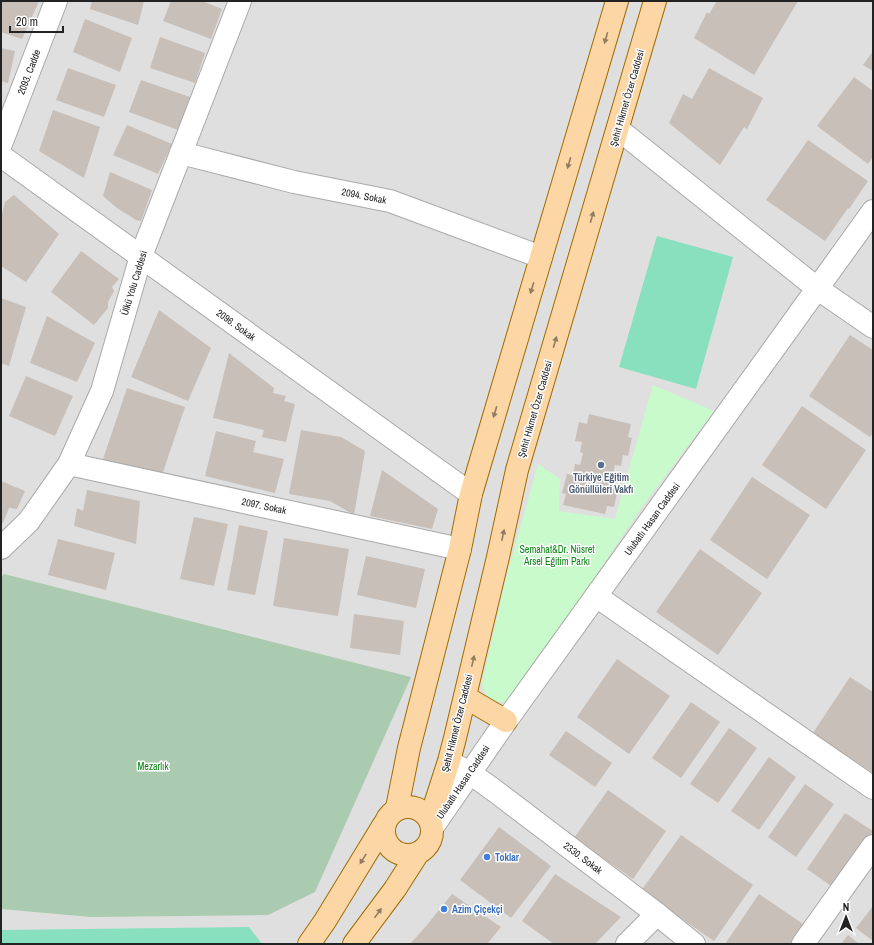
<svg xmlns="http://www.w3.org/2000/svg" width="874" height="945" font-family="'Archivo Narrow',sans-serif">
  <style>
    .residential { fill: #e0dfdf }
    .cemetery { fill: #aacbaf }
    .park { fill: #c8facc }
    .pitch { fill: #88e0be }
    .building { fill: #c7bfb8 }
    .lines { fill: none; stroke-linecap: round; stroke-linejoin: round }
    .minor-casing { stroke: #a9a9a9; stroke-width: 24 }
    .major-casing { stroke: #a06b00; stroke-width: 24 }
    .minor { stroke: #fff; stroke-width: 22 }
    .major { stroke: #fcd6a4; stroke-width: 22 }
    .oneway { fill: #8f7c63 }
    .service-dot { fill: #5c6f8a; stroke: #fff; stroke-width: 1.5 }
    .shop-dot { fill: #3f7fe0; stroke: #fff; stroke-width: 1.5 }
    .labels { text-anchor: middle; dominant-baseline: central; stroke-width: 3; stroke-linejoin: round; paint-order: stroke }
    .street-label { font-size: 10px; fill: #222; stroke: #fff }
    .service-label { font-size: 10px; font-weight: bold; fill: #4e5e75; stroke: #fff }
    .park-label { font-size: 10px; fill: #0c8416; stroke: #fff }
    .shop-label { font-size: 10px; font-weight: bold; fill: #366cbe; stroke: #fff; text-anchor: start }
  </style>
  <rect width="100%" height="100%" fill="#f2efe9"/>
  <rect class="residential" x="1" y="1" width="872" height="943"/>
  <path class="cemetery" d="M4,574L411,677L315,892L268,915L91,917L1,909V577Z"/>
  <path class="park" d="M653,385L714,411L642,507L517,692L506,703L495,701L486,696L482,684L505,582L538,464L560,479L559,511L615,519Z"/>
  <g class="pitch">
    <path d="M657,236L733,257L696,389L619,367Z"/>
    <path d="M249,927L262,944H1V930Z"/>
  </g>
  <g class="building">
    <path d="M1,1H39L22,39L1,32Z"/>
    <path d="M92,1H144L138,25L90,9Z"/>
    <path d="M171,1H202L222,9L211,39L163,21Z"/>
    <path d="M717,1H798L754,75L694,38L707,12L709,14Z"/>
    <path d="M85,19L132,38L120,72L73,52Z"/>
    <path d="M160,37L205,53L195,83L150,68Z"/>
    <path d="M1,48L15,51L8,83L1,81Z"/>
    <path d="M873,51V71L863,65Z"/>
    <path d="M68,68L116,85L104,117L56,100Z"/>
    <path d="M709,68L763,98L747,129L744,127L720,165L669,123L683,94L692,99Z"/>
    <path d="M854,77L873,91V157L868,164L817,126Z"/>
    <path d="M141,80L190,97L178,130L129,112Z"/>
    <path d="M53,110L100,127L84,178L39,151Z"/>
    <path d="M127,125L172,144L158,174L113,155Z"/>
    <path d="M808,140L868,181L849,209L848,208L825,241L766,200Z"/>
    <path d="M110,172L152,190L141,221L136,220L117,208L103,196Z"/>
    <path d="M14,195L59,234L26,282L1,266V218L5,202Z"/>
    <path d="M81,251L119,279L112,287L114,291L108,302V308L94,325L51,292Z"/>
    <path d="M1,298L26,307L9,366L1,363Z"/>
    <path d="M159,310L211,348L188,401L131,377Z"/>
    <path d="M47,316L95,343L77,382L30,363Z"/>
    <path d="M850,335L873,350V432L870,437L809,396Z"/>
    <path d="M229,353L274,388L273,393L286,396L284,401L295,404L286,442L262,437L264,430L213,418Z"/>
    <path d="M26,376L73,396L55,436L9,416Z"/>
    <path d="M127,388L185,407L160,481L102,462Z"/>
    <path d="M802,406L866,450L826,509L762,465Z"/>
    <path d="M589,414L631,424L628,437L632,438L628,456L623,455L621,466L615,465L613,474L617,475L615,488L618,489L614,507L607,506L605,514L563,505L566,494L562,493L567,474L573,475L575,464L580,465L583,453L580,452L582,442L575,441L579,422L587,424Z"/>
    <path d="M301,430L341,437L365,451L354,515L330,501L289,494Z"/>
    <path d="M216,431L256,441L253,452L284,459L275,493L205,476Z"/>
    <path d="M382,470L438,509L432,529L370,516Z"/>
    <path d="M752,477L810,515L767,579L710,540Z"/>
    <path d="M1,481L25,491L17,509L9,508L3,523L1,522Z"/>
    <path d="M87,490L140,501L136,544L74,526L77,508L83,511Z"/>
    <path d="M194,517L228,524L214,586L180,579Z"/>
    <path d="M239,525L268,531L255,595L227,590Z"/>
    <path d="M284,538L349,549L338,616L273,606Z"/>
    <path d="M58,539L115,553L106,590L48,575Z"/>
    <path d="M700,549L762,593L718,655L656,612Z"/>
    <path d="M366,556L425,569L416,608L357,595Z"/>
    <path d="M354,614L404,621L400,655L350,648Z"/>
    <path d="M617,659L670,696L629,754L577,717Z"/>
    <path d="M850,677L873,692V773L813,733Z"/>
    <path d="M691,702L720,722L681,778L652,758Z"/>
    <path d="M729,728L757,748L718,803L690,784Z"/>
    <path d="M566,731L612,763L595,787L549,755Z"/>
    <path d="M769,757L796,777L759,830L731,811Z"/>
    <path d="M805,784L834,804L796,857L768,837Z"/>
    <path d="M608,790L666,831L633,879L574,838Z"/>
    <path d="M845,813L873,831L834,888L807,869Z"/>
    <path d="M499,827L551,866L511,918L460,880Z"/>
    <path d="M681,835L753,885L714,941L641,891Z"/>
    <path d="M555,874L621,917L595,944H554L522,921Z"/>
    <path d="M452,894L501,927L487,944H410L427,925Z"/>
    <path d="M759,894L806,926L793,944H725Z"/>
    <path d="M873,906V941L856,928Z"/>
    <path d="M848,935L859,944H841Z"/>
  </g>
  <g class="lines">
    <g class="minor-casing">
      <g id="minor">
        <path d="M618,129L818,289L873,327"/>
        <path d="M1,144L56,1"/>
        <path d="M181,153L294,182L390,201L541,257"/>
        <path d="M1,156L471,494"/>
        <path d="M69,464L460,549"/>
        <path d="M1,548L29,521L69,464L102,391L141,256L240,1"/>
        <path d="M596,596L873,788"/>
        <path d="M457,766L470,773L495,791L657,914L694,944"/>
        <path d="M432,828L506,721L873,211"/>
        <path d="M627,944L657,914"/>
        <path d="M803,944L873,846"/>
      </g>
    </g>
    <g class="major-casing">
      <g id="major">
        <path d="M465,697L506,721"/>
        <circle cx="408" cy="831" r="24"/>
        <path d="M397,808L409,748L460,549L471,494L617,1"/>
        <path d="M430,820L449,761L455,738L498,557L517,470L655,1"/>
        <path d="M309,944L325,921L383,826"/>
        <path d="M354,944L395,889L418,853"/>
      </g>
    </g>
    <use href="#minor" class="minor"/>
    <use href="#major" class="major"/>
  </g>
  <defs><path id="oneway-solid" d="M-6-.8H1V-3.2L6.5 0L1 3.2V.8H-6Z"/></defs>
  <g class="oneway">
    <use href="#oneway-solid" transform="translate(606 38) rotate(106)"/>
    <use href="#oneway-solid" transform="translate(569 163) rotate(106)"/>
    <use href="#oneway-solid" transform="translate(592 217) rotate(-74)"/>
    <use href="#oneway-solid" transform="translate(532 288) rotate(107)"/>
    <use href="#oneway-solid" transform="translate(555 342) rotate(-74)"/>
    <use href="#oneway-solid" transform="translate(495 412) rotate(107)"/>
    <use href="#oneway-solid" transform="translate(503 535) rotate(-78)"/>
    <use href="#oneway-solid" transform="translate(473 661) rotate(-77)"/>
    <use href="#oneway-solid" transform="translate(363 859) rotate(122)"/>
    <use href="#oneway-solid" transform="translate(378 913) rotate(-54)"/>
  </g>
  <circle class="service-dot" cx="601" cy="465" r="4"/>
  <g class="shop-dot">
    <circle cx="487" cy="857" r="4"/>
    <circle cx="444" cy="909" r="4"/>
  </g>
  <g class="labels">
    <g class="street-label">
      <text transform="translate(29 72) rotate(-69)">2093. Cadde</text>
      <text transform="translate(627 98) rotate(-74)">Şehit Hikmet Özer Caddesi</text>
      <text transform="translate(364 196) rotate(11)">2094. Sokak</text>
      <text transform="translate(134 283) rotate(-73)">Ülkü Yolu Caddesi</text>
      <text transform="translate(236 325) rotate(36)">2096. Sokak</text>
      <text transform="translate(535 409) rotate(-74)">Şehit Hikmet Özer Caddesi</text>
      <text transform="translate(264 506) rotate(12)">2097. Sokak</text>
      <text transform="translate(652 519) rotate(-54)">Ulubatlı Hasan Caddesi</text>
      <text transform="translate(457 723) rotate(-76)">Şehit Hikmet Özer Caddesi</text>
      <text transform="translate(463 782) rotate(-56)">Ulubatlı Hasan Caddesi</text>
      <text transform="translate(583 858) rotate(37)">2330. Sokak</text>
    </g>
    <g class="service-label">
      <text x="601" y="477">Türkiye Eğitim<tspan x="601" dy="12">Gönüllüleri Vakfı</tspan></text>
    </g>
    <g class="park-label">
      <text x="557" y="549">Semahat&amp;Dr. Nüsret<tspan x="557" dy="12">Arsel Eğitim Parkı</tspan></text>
      <text x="153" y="766">Mezarlık</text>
    </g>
    <g class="shop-label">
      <text x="495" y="857">Toklar</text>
      <text x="452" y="909">Azim Çiçekçi</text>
    </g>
  </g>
  <rect width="874" height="945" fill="none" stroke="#222222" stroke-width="4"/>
  <g transform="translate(846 917)" stroke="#ffffff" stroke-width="3" paint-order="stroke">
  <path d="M0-3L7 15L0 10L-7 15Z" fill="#222222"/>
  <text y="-6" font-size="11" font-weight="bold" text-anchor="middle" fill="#222222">N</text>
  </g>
  <path d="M10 26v6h53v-6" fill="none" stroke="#222222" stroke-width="2"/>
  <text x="16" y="26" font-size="12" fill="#222222" stroke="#ffffff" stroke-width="3" paint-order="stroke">20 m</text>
</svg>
